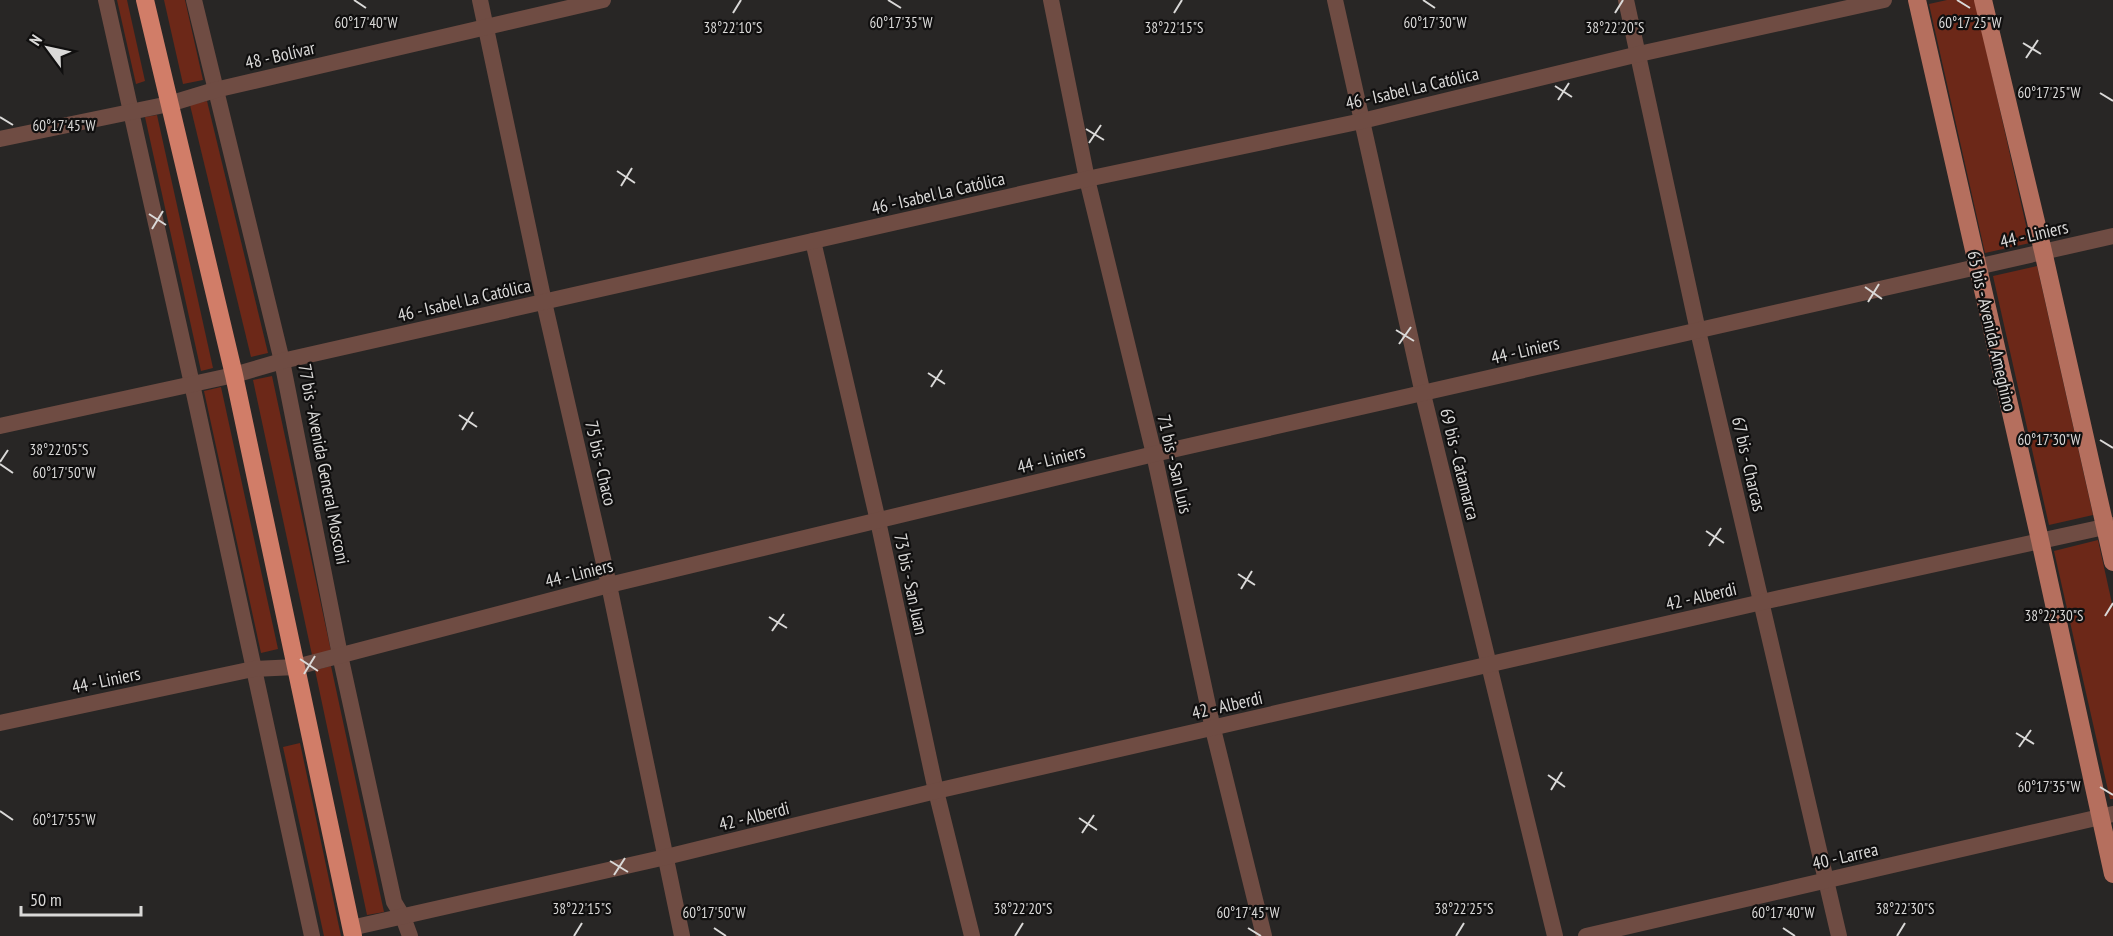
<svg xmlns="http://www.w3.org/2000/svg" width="2113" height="936" font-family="'PT Sans Narrow',sans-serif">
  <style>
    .green { fill: #6c2818 }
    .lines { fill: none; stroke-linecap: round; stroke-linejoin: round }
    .minor { stroke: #6f4c43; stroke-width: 16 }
    .major { stroke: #b56f5e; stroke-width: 18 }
    .highway { stroke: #d17d68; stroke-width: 18 }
    .ticks { fill: none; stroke: #dad9d8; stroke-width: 2 }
    .labels { text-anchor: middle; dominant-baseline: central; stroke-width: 4.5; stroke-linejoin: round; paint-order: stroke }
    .street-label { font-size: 18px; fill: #dad9d8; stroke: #100f0f }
    .ticks-label { font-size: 15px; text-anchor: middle; fill: #dad9d8; stroke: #100f0f; stroke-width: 4.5; stroke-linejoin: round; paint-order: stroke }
  </style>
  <rect width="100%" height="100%" fill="#282625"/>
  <g class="green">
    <path d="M117,0H127L145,81L136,84Z"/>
    <path d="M164,0H185L203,80L183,84Z"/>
    <path d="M1947,0H1975L2030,243L1985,253L1929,4Z"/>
    <path d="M207,101L268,353L251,357L190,105Z"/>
    <path d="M157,115L213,368L201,371L145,117Z"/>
    <path d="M2037,266L2093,515L2049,525L1993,276Z"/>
    <path d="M272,376L331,651L312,655L253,380Z"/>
    <path d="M221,387L278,649L261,653L204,391Z"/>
    <path d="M2098,540L2113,608V799H2110L2054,551Z"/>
    <path d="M331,666L384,912L367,915L315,670Z"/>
    <path d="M300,743L341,936H324L283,747Z"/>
  </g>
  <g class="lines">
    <g class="minor">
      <path d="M106,0L192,384L312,936"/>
      <path d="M194,0L282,361L340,655L394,902L403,917L410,936"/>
      <path d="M480,0L544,302L609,585L682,936"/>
      <path d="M1051,0L1087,179L1154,454L1213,729L1264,936"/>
      <path d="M1335,0L1423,394L1555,936"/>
      <path d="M1626,0L1698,331L1839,936"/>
      <path d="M0,139L169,104L215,90L603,0"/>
      <path d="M813,241L878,521L936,791L972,936"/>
      <path d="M0,426L234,375L282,361L1087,179L1362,121L1639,54L1884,0"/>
      <path d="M0,723L253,669L296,667L609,585L1154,454L2113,236"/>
      <path d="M351,928L666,857L936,791L1762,602L2113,525"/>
      <path d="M1586,936L2113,814"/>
    </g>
    <g class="major">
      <path d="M1917,0L2040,540L2113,874"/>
      <path d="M1983,0L2043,251L2113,562"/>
    </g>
    <path class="highway" d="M145,0L234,375L353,936"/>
  </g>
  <path class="ticks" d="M354,0L366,8M888,0L901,8M1423,0L1435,8M1957,0L1970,8M733,13L741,0M1174,13L1182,0M1615,13L1623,0M2023,43L2041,54M2026,58L2038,40M1555,86L1572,97M2100,93L2113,101M1558,100L1569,83M0,117L13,125M1086,129L1104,140M1089,143L1101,125M617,171L635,183M621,186L632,168M149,214L166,225M152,229L163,211M1865,287L1882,299M1868,302L1879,284M1396,330L1414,341M1399,344L1411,327M928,373L945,384M931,387L942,370M459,415L477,427M462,430L473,412M2100,440L2113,448M0,462L8,450M0,464L13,473M1706,531L1724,543M1709,546L1721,528M1238,574L1255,585M1241,589L1252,571M2105,616L2113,603M769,617L787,628M772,631L784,614M300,659L318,671M304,674L315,656M2016,733L2034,744M2019,747L2031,730M1548,775L1565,787M2100,787L2113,795M1551,790L1562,772M0,811L13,820M1079,818L1097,830M1082,833L1094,815M610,861L628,872M614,875L625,858M714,928L726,936M1248,928L1261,936M1783,928L1795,936M574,936L582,923M1015,936L1023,923M1456,936L1464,923M1897,936L1905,923"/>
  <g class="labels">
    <g class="street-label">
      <text transform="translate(280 55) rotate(-13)">48 - Bolívar</text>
      <text transform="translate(1412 88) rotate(-13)">46 - Isabel La Católica</text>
      <text transform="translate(938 193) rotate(-13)">46 - Isabel La Católica</text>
      <text transform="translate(2034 234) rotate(-13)">44 - Liniers</text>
      <text transform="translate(464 300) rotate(-13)">46 - Isabel La Católica</text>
      <text transform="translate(1992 331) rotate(77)">65 bis - Avenida Ameghino</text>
      <text transform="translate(1525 350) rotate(-13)">44 - Liniers</text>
      <text transform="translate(1051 459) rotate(-14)">44 - Liniers</text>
      <text transform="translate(601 463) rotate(77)">75 bis - Chaco</text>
      <text transform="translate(324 464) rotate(79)">77 bis - Avenida General Mosconi</text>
      <text transform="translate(1175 464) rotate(77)">71 bis - San Luis</text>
      <text transform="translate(1460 464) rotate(76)">69 bis - Catamarca</text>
      <text transform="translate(1749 464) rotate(77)">67 bis - Charcas</text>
      <text transform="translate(579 573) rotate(-14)">44 - Liniers</text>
      <text transform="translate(911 584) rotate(78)">73 bis - San Juan</text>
      <text transform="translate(1701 596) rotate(-13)">42 - Alberdi</text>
      <text transform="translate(106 680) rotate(-12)">44 - Liniers</text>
      <text transform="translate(1227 705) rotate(-13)">42 - Alberdi</text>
      <text transform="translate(754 816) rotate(-14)">42 - Alberdi</text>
      <text transform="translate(1845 856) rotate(-13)">40 - Larrea</text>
    </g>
  </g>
  <g class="ticks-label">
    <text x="901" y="28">60°17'35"W</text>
    <text x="366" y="28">60°17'40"W</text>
    <text x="1435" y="28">60°17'30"W</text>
    <text x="1970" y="28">60°17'25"W</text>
    <text x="733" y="33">38°22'10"S</text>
    <text x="1174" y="33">38°22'15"S</text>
    <text x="1615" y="33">38°22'20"S</text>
    <text x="2049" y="98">60°17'25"W</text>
    <text x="64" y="131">60°17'45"W</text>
    <text x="2049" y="445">60°17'30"W</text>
    <text x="59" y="455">38°22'05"S</text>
    <text x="64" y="478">60°17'50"W</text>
    <text x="2054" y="621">38°22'30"S</text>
    <text x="2049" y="792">60°17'35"W</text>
    <text x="64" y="825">60°17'55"W</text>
    <text x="582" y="914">38°22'15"S</text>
    <text x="1023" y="914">38°22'20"S</text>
    <text x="1464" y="914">38°22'25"S</text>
    <text x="1905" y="914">38°22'30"S</text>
    <text x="714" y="918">60°17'50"W</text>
    <text x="1248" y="918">60°17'45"W</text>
    <text x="1783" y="918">60°17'40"W</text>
  </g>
  <g transform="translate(48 48) rotate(303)" stroke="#100f0f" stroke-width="4.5" paint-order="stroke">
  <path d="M0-4.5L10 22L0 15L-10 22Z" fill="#dad9d8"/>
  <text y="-9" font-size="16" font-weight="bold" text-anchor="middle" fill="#dad9d8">N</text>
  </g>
  <path d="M21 906v9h120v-9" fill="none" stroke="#dad9d8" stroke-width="3"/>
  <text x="30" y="906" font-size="18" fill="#dad9d8" stroke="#100f0f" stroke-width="4.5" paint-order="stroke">50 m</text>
</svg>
